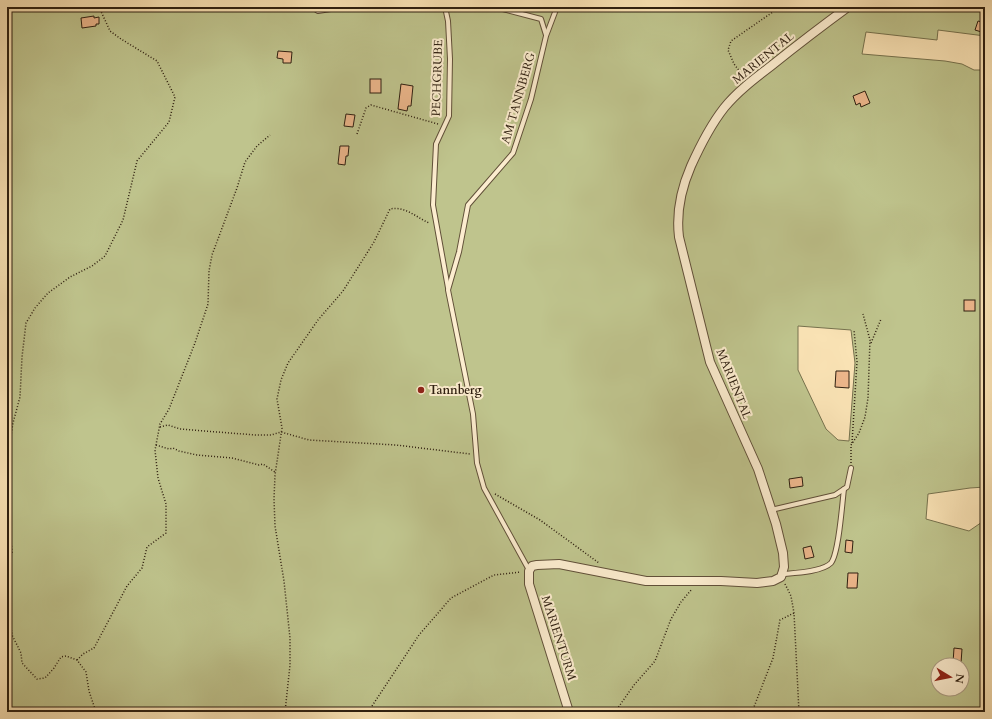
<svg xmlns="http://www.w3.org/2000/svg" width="992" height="719" font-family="Cardo,serif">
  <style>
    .green { fill: #bfc48d; stroke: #76724e; fill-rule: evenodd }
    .building { fill: #edb78c; stroke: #2e1f10 }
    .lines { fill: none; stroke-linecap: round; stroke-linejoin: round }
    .lane-casing { stroke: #615039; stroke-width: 6 }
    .street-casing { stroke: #615039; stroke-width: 10 }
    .path { stroke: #2e1f10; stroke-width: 1.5; stroke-dasharray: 1 2; stroke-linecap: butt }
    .lane { stroke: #fcedcf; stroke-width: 4 }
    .street { stroke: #fcedcf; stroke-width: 8 }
    .poi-dot { fill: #8f2418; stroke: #fcedcf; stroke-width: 1.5 }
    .labels { text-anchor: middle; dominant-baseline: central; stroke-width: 4; stroke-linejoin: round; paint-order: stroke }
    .street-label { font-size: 12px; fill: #2e1f10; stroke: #fcedcf }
    .poi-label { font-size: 12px; font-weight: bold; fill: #2e1f10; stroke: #fcedcf; text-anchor: start }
  </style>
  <rect width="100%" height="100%" fill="#fae3b5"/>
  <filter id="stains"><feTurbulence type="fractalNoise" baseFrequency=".005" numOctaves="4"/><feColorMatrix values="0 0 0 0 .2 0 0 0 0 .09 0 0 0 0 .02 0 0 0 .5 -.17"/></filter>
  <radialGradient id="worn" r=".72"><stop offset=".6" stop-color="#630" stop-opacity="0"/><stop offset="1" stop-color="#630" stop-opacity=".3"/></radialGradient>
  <path class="green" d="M7,7H985V36L938,30L937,40L866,32L862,54L945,61L962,64L974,70H985V487L970,488L928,494L926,519L969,531L985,520V712H7ZM798,326L851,330L855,363L849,441L838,440L826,429L798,370ZM938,665H962V689H938Z"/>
  <g class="building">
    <path d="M94,16V18L99,17V24H96V26L82,28L81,18Z"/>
    <path d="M978,21L985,23V33L975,30Z"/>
    <path d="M278,51L292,52L291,63H283V59L277,58Z"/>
    <rect x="370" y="79" width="11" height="14"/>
    <path d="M401,84L413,86L411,106H408L407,111L398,109Z"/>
    <path d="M865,91L870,103L861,107L860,103L856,105L853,96Z"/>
    <path d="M346,114L355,115L353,127L344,126Z"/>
    <path d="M340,146H349L348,156H346L345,165L338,164Z"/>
    <rect x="964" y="300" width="11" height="11"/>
    <path d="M836,371H849V388L835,387Z"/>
    <path d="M802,477L803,486L790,488L789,479Z"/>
    <path d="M846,540L853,541L852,553L845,552Z"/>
    <path d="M811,546L814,557L805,559L803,548Z"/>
    <path d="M848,573H858L857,588H847Z"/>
    <path d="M954,648L962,649L961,663H953Z"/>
  </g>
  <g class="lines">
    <g class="lane-casing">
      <g id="lane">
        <path d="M312,7L318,11L343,7"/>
        <path d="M445,7L448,21L450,59L449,116L436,144L433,205L448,288"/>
        <path d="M478,7L499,8L541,19L546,35"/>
        <path d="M771,510L835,495L847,487L851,468"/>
        <path d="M529,570L484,488L477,463L473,414L448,290L459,252L468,205L513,153L531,99L546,36L557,7"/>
        <path d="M783,574C795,573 822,572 831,563C839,553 842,504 844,489"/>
      </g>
    </g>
    <g class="street-casing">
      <path id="street" d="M569,712L529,584V571L532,566L537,565L559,564L646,581H721L757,583L773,581L781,577L782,574L784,567L783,553L776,524L758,469L710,362L679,237C676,212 681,189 691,166C700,146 710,126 724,108C737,92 754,79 771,66C796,46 822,26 848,7"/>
    </g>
    <g class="path">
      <path d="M744,77L734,64L728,50L731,41L780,7"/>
      <path d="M357,134L366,108L371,105L438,124"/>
      <path d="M871,343L881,319"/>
      <path d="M160,427L168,425L180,429L255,435H271L281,432L309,440L396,445L470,454"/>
      <path d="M852,443L857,362L854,330"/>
      <path d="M156,445L169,449L173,448L179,451L197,455L232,458L259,465L263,464L275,472"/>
      <path d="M7,460L13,423L20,397L22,357L26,323L35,308L48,293L70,277L92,266L105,256L123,220L137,161L169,122L175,97L157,61L121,39L110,31L99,7"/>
      <path d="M851,463V445L859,433L865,417L868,398L870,340L863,314"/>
      <path d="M7,492L12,552L7,566"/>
      <path d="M495,494L540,520L599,563"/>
      <path d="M785,584L791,596L794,613L799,712"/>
      <path d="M7,594L12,635L21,653L22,663L37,679L45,678L54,668L61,657L66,656L77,660L86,672L89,691L96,712"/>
      <path d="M77,660L83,654L94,648L127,586L142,568L147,547L166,533V504L158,478L155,450L160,424L169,409L195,343L208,304L209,271L212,255L237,188L245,162L257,146L270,135"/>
      <path d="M285,712L290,665V638L284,581L275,526L274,499L275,475L282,428L277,399L281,380L288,363L318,320L343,291L374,242L390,209C405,206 416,217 429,223"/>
      <path d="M372,712V706L419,635L451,598L494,575L521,572"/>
      <path d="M615,712L634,685L655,661L671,619L681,602L692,589"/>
      <path d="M752,712L773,658L780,620L794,613"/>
    </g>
    <use href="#lane" class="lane"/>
    <use href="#street" class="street"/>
  </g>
  <circle class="poi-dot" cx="421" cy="390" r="4"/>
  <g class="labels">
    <g class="street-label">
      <text transform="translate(763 58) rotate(-39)">MARIENTAL</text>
      <text transform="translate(437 78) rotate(-88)">PECHGRUBE</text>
      <text transform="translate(518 98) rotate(-74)">AM TANNBERG</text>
      <text transform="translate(734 384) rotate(68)">MARIENTAL</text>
      <text transform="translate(559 638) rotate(72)">MARIENTURM</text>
    </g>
    <g class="poi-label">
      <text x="429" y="390">Tannberg</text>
    </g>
  </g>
  <rect width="992" height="719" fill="none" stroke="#fae3b5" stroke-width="24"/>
  <rect x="8" y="8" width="976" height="703" fill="none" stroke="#2e1f10" stroke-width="2"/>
  <rect x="12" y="12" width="968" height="695" fill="none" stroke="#2e1f10"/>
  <g transform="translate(950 677) rotate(100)"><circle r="19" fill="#fcedcf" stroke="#aa9b83"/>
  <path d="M0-3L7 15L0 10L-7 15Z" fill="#8f2418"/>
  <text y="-6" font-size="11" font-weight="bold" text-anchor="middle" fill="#2e1f10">N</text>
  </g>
  <rect width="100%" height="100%" filter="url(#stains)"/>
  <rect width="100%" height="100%" fill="url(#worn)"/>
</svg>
